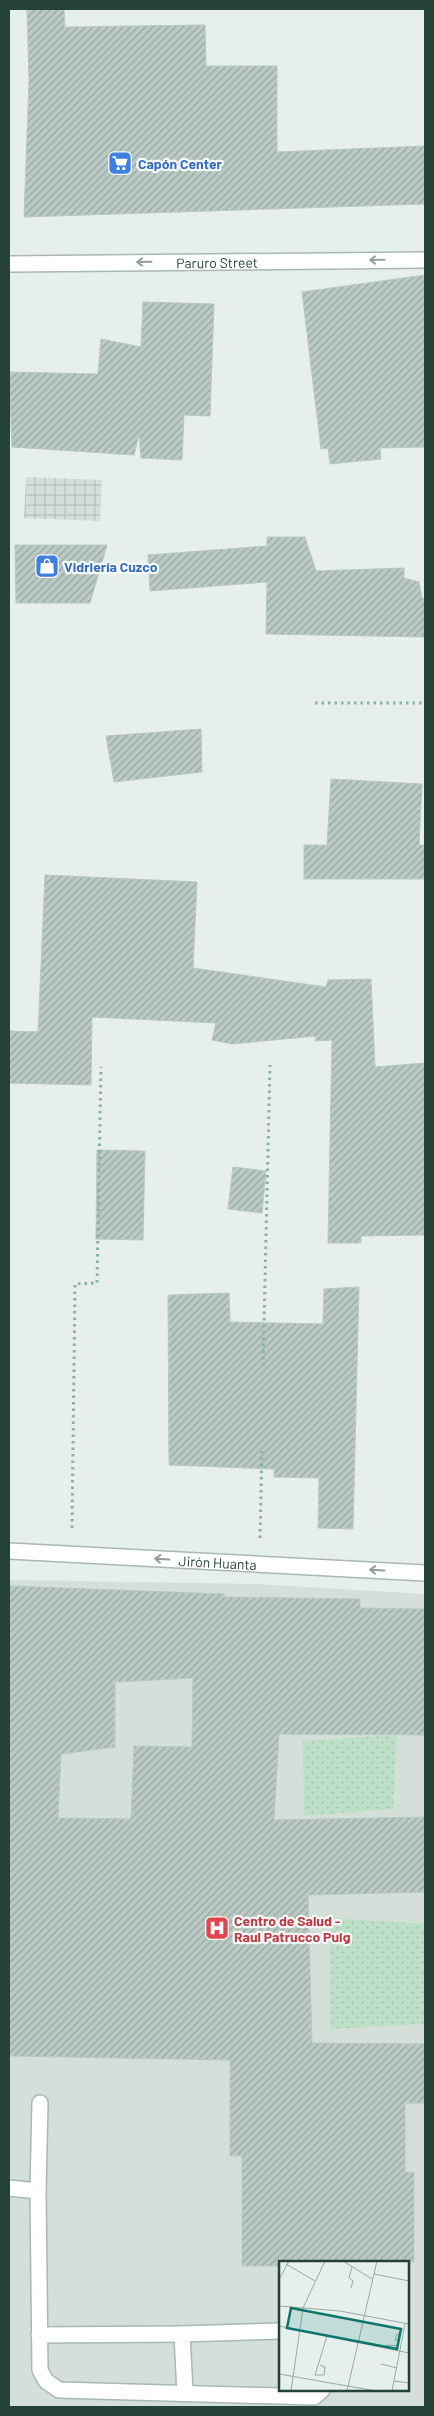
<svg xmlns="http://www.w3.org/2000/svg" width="434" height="2416" font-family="Barlow,sans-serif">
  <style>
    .built { fill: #d4dfda; fill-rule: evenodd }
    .industrial { fill: url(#industrial-grid) }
    .garden { fill: url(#garden-dots) }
    .building { fill: url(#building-hatch); stroke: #b8c9c2; fill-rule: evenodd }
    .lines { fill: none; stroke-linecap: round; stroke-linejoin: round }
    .minor-casing { stroke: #a8b8b2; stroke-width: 18 }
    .path { stroke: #86b3a5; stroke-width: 3; stroke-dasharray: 2.5 4; stroke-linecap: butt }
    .minor { stroke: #fff; stroke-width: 15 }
    .oneway { stroke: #92a09c }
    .labels { text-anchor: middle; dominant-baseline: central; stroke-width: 4.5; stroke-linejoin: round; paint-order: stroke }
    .shop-label { font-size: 14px; font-weight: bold; fill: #366cbe; stroke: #f7fbf9; text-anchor: start }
    .street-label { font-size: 14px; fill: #24423a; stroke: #f7fbf9 }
    .health-label { font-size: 14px; font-weight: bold; fill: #be3a42; stroke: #f7fbf9; text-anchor: start }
    .inset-road { fill: none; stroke: #98aaa4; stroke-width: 1 }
    .view { fill: #0f766e; fill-opacity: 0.15; stroke: #0f766e; stroke-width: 2.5 }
    .inset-edge { fill: none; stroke: #24423a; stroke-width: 2.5 }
  </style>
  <defs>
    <pattern id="industrial-grid" width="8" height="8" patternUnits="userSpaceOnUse" patternTransform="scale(1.25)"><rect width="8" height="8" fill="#d4dfda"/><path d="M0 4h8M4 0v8" fill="none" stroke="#b6c1bc"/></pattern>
    <pattern id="garden-dots" width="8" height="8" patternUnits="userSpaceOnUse" patternTransform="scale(1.25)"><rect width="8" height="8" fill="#bfe0c8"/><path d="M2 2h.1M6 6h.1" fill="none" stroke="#a4c1ad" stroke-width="1.8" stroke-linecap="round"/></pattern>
    <pattern id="building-hatch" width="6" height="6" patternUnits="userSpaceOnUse" patternTransform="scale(1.25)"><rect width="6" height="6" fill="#bbcac4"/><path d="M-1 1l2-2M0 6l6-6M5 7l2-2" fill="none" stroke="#98a6a0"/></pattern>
  </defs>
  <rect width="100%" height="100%" fill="#e6efeb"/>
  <path class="built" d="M9,1580L256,1584L425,1594V2407H9ZM280,2262H408V2390H280Z"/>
  <path class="industrial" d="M26,477L102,480L100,521L24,518Z"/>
  <g class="garden">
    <path d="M397,1735L393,1809L304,1816L303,1741Z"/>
    <path d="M330,1918L425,1924V2024L330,2029Z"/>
  </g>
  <g class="building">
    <path d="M27,9H64L65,27L205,25L206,66H277V152L425,146V204L24,217L29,81Z"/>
    <path d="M425,275V447L380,448L381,459L330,464L328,448L321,449L302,292Z"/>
    <path d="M143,302L214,304L210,416L184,415L182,460L141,458L139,434L134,455L12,447L9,372L98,374L101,339L141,347Z"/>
    <path d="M267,537H305L316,571L404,568V578L419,582L422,598H425V637L266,634L267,582L150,591L148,555L267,546Z"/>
    <path d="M15,545H107L90,603H16Z"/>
    <path d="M201,729L202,772L114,782L106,736Z"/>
    <path d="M331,779L422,784L419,845H425V879H304V845H327Z"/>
    <path d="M45,875L197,882L193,968L326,987L328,980L371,979L375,1067L425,1063V1235L361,1236V1243H328L332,1040L315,1041L316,1036L232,1044L212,1040L216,1023L92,1017L91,1085L9,1083V1031L38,1032Z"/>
    <path d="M97,1150L145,1151L143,1240L96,1239Z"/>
    <path d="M233,1167L266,1171L262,1213L228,1209Z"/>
    <path d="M359,1287L353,1529L318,1528L319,1478L274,1477V1469L169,1465L168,1295L229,1293L230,1322L323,1324L324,1289Z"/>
    <path d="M9,1586L224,1594V1597L360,1599V1608L425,1609V1735L279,1734L274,1820L425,1817V1892L308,1895L312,2043L425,2044V2103H405V2172H414V2262H280V2266H242V2156H230V2060L9,2056ZM193,1678L192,1747L134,1746L131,1819L58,1818L61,1754L115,1747V1682Z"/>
  </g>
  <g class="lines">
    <g class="minor-casing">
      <g id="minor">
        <path id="s1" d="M9,264L425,260"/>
        <path id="s2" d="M9,1551L425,1573"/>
        <path d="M9,2188L38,2191L40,2370L46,2381L59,2390L314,2397L322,2390"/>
        <path d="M38,2191L40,2103"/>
        <path d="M39,2335L182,2334"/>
        <path d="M185,2393L182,2334L280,2331"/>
      </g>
    </g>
    <g class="path">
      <path d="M315,703H425"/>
      <path d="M263,1366L270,1065"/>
      <path d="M72,1528L75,1284L97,1283L101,1067"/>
      <path d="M260,1538L262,1448"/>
    </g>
    <use href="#minor" class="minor"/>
  </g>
  <defs><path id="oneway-shaft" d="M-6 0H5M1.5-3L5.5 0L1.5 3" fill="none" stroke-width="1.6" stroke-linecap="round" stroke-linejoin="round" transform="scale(1.25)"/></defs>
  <g class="oneway">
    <use href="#oneway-shaft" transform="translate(377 260) rotate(179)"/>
    <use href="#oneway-shaft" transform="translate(144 262) rotate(179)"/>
    <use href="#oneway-shaft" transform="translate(162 1559) rotate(-177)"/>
    <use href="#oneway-shaft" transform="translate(377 1570) rotate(-177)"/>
  </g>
  <defs>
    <g id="supermarket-square" transform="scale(1.25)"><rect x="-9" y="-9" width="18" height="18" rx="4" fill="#3f7fe0" stroke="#f7fbf9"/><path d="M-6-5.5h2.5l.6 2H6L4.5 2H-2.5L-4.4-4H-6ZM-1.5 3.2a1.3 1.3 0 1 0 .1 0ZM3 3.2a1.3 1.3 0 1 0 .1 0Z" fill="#fff"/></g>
    <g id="shop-square" transform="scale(1.25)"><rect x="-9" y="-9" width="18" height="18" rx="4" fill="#3f7fe0" stroke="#f7fbf9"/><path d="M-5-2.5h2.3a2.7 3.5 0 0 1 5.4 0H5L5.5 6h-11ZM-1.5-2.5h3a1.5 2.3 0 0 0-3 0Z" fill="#fff"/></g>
    <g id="hospital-square" transform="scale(1.25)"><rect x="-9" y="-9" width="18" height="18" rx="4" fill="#e0444e" stroke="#f7fbf9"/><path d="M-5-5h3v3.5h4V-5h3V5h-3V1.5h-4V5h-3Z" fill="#fff"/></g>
  </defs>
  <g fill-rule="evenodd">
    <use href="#supermarket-square" x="120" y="163"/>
    <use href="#shop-square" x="47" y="566"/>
    <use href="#hospital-square" x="217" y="1928"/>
  </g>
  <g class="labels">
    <g class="shop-label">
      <text x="138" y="163">Capón Center</text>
      <text x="64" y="566">Vidriería Cuzco</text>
    </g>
    <g class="street-label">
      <text stroke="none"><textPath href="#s1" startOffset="208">Paruro Street</textPath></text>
      <text stroke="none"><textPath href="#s2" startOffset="209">Jirón Huanta</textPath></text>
    </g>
    <g class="health-label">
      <text x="234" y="1920">Centro de Salud -<tspan x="234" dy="16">Raul Patrucco Puig</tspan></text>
    </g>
  </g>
  <g transform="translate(279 2261)">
    <rect width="130" height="130" fill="#e6efeb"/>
    <path class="inset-road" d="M64,0L93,18M7,3L36,20M95,13L130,20M0,19L10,0M72,27L74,20L70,17L73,6M0,45L61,50L130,63M0,65L130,92M108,88V84L118,85L120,73H118L116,79H119M102,103L118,107M41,104L46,106L45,114H36L48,75M0,113L97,130M115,120L130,122M12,130L24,47L46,0M68,130L98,0M113,130L126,63"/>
    <path class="view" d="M12,47L122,68L118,88L8,67Z"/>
    <rect width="130" height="130" class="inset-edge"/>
  </g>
  <rect width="434" height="2416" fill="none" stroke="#24423a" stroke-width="20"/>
</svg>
